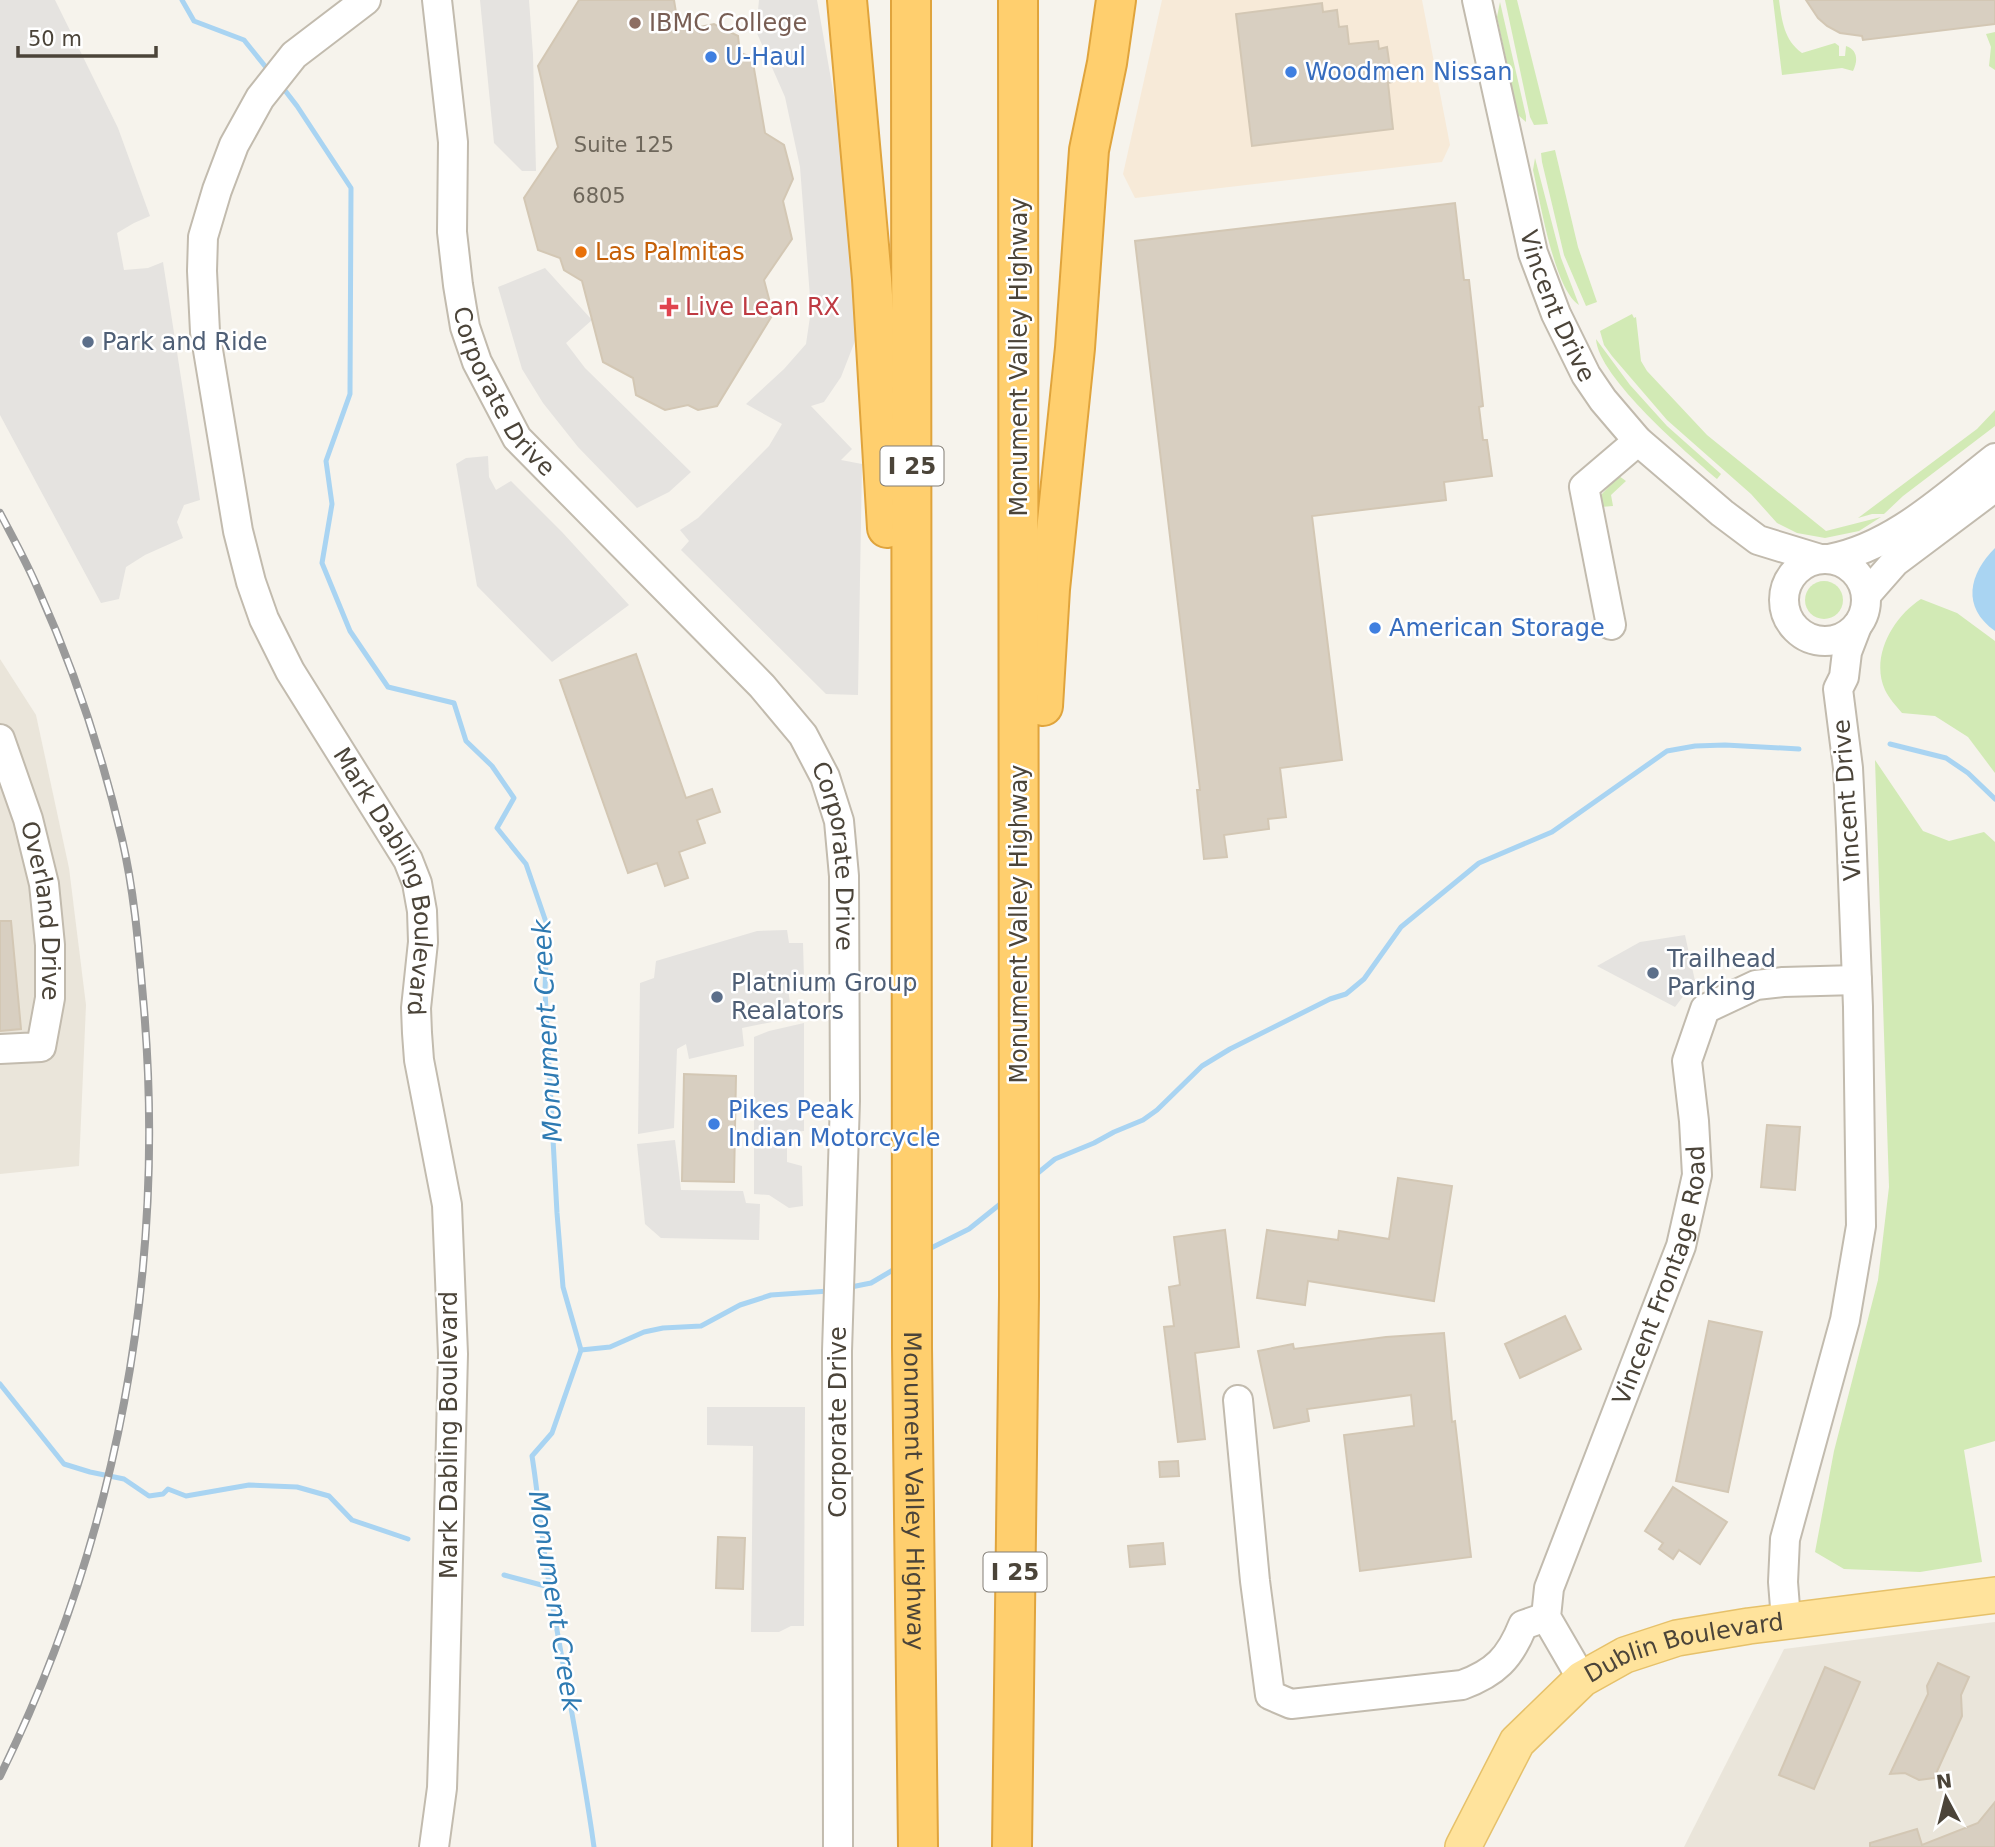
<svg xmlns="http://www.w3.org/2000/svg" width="1995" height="1847" font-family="'DejaVu Sans',sans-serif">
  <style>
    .residential { fill: #eae5da }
    .commercial { fill: #f7ead8 }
    .green { fill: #d2eab5 }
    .parking { fill: #e5e3e0 }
    .water { fill: #a9d4f2 }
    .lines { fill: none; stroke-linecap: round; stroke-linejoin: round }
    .stream { stroke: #a9d4f2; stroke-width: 5 }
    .building { fill: #d8cfc1; stroke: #d3c7b4; stroke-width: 2 }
    .minor-casing { stroke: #c2bbae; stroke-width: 32 }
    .major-casing { stroke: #e6c16a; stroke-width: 38 }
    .highway-casing { stroke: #e0a43c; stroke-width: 42 }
    .minor { stroke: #fff; stroke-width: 28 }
    .major { stroke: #ffe39c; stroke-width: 35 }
    .highway { stroke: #ffcf6e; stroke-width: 38 }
    .rail-casing { stroke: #9a9a9a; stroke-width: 8 }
    .rail { stroke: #fff; stroke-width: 5; stroke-dasharray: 16; stroke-linecap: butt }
    .education-dot { fill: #8d6e63; stroke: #fff; stroke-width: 2.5 }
    .shop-dot { fill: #3f7fe0; stroke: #fff; stroke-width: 2.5 }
    .food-dot { fill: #e8710a; stroke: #fff; stroke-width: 2.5 }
    .health-dot { fill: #e0444e; stroke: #fff; stroke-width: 2.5 }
    .service-dot { fill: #5c6f8a; stroke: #fff; stroke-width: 2.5 }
    .labels { text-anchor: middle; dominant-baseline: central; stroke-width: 5; stroke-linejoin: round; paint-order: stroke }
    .number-label { font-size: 21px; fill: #6e675b }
    .shield { fill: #fff; stroke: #817c74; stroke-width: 2 }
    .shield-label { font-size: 23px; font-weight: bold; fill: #4b4439 }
    .education-label { font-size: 24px; fill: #785e54; stroke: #fff; text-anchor: start }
    .shop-label { font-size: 24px; fill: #366cbe; stroke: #fff; text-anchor: start }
    .food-label { font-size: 24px; fill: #c56008; stroke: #fff; text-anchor: start }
    .street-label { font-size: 24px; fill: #4b4439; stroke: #fff }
    .health-label { font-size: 24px; fill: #be3a42; stroke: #fff; text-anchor: start }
    .service-label { font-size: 24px; fill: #4e5e75; stroke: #fff; text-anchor: start }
    .water-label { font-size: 26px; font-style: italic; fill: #2e7ab2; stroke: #fff }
  </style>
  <rect width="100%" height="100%" fill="#f6f3ec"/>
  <g class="residential">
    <path d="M0,659L36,715L69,868L86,1005L79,1166L0,1174Z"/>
    <path d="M1995,1622V1847H1684L1784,1649Z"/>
  </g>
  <path class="commercial" d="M1162,0H1422L1450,145L1442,162L1135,198L1123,174Z"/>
  <g class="green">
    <path d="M1505,0H1517L1548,124L1534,125L1530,117Z"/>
    <path d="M1773,0H1779C1782,21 1784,40 1802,53L1835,43L1839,46V56H1845L1846,46C1858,50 1858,61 1853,71L1842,68L1782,75Z"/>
    <path d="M1500,2L1526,116V122L1518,115L1497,17Z"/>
    <path d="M1995,32V70L1989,66L1991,47L1986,34Z"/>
    <path d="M1555,150L1578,247L1597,302L1586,306L1564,255L1542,162L1541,153Z"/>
    <path d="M1535,158L1561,258L1579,305C1554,289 1540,200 1533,170Z"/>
    <path d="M1632,314L1634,318L1636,317L1641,361L1647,371L1707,435L1826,531L1881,517L1859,531L1825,538L1797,533L1777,523L1751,494L1667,420L1612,356L1604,345L1600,331Z"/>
    <path d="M1596,339L1630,385L1667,426L1721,474L1717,479C1688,454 1598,377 1596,339Z"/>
    <path d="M1995,410V426L1903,496L1884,514H1872L1858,518L1977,429Z"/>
    <path d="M1619,476L1626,481L1611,495L1613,506L1601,507L1600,496Z"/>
    <circle cx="1824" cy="600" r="19"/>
    <path d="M1921,599L1957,613L1995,641V773L1968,737L1935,716L1902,713C1896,706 1889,698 1885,690C1870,657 1893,617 1921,599Z"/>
    <path d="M1875,760L1923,831L1949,841L1984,832L1995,842V1441L1964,1450L1982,1562L1920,1572L1844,1569L1815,1552L1834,1451L1878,1280L1889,1187Z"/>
  </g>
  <g class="parking">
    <path d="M0,0H55L118,128L150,216L134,223L117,233L124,270L148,268L163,262L200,500L184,505L177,522L183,538L145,555L126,567L119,599L101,603L0,415Z"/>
    <path d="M480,0H529L533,55L536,171H522L494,143Z"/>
    <path d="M759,0H817L840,130L858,297L855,341L841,377L824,402L811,406L852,449L841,460L862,464L858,695L826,694L681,550L689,541L680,530L698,518L769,446L782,424L746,404L784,369L806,344L811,310L800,167L785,97L756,31Z"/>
    <path d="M545,268L592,320L566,343L585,368L691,472L669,492L637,508L578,447L543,403L522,369L498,287Z"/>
    <path d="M488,456L489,477L496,490L511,481L562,532L629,605L552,662L477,586L456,464L466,458Z"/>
    <path d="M787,930L789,943H803L804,978L787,981L792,1018L742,1028L744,1046L689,1059L686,1044L677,1049L674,1128L638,1134L640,983L654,978L656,961L757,931Z"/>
    <path d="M1685,935L1695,981L1675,1007L1597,966L1640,942Z"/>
    <path d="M804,1023V1131L787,1132V1162L802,1166L803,1206L789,1208L769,1195L754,1194V1037L769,1031Z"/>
    <path d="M675,1140L681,1190L743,1191L746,1203L760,1204L759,1240L661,1238L645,1224L637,1144Z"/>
    <path d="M707,1407H805L804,1626H791L779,1632H751L753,1446L707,1445Z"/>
  </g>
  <path class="water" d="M1995,548V631C1961,607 1969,574 1995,548Z"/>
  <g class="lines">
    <g class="stream">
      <path d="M182,0L194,21L244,40L269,71"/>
      <path d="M280,84L297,106L351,188L350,394L326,461L332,504L322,563L350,631L388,687L454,703L466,741L492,766L514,798L497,828L526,864L547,925L545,991L557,1213L563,1287L581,1350L552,1433L532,1456C539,1500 542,1545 550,1589C564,1675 582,1760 594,1847"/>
      <path d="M1890,744L1946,758L1968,773L1995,799"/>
      <path d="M1033,1177L1055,1159L1094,1143L1114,1132L1143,1120L1157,1110L1202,1066L1230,1049L1330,999L1346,994L1364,979L1401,927L1479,863L1552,832L1667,751L1695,746L1725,745L1799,749"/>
      <path d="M927,1250L969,1229L1004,1201"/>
      <path d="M846,1288L871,1283L898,1267"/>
      <path d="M581,1350L610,1347L644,1332L663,1328L701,1326L740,1305L771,1295L829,1291"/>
      <path d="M0,1384L64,1464L90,1472L124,1479L149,1496L163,1494L168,1489L186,1496L249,1485L297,1487L329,1496L352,1520L408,1539"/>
      <path d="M504,1575L549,1587"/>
    </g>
  </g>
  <g class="building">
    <path d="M579,0H674L677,19L700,27L714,24L738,36L740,53L752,57L765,133L784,145L793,179L783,201L792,239L764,280L773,314L717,406L698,410L688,405L665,410L636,395L633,378L603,362L582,281L564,270L560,258L538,250L524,198L558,147L538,66Z"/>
    <path d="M1806,0H1995V24L1863,40L1862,36L1840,33L1827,26L1818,18Z"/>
    <path d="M1322,3L1323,12L1337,10L1339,27L1347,26L1349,44L1378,41L1379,49L1387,47L1392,82L1388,83L1393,129L1252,146L1236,14Z"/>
    <path d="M1455,203L1464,280H1469L1483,406L1479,407L1483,440H1487L1492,476L1444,482L1446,500L1312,516L1342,760L1280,768L1286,817L1268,819L1269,829L1224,835L1227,857L1204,859L1197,790H1200L1135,241Z"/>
    <path d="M636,654L686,798L712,789L720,812L697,820L705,843L679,852L688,878L665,886L657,863L628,873L560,680Z"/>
    <path d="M0,921H11L21,1029L0,1031Z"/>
    <path d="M684,1074L736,1076L734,1182L682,1181Z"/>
    <path d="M1767,1125L1800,1127L1795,1190L1761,1187Z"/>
    <path d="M1398,1178L1452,1186L1434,1301L1308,1281L1305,1305L1257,1298L1267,1230L1338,1240L1339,1231L1389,1239Z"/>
    <path d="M1225,1230L1239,1347L1195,1353L1205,1439L1178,1442L1164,1327L1174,1326L1169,1287L1180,1285L1174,1237Z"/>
    <path d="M1565,1316L1581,1349L1520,1378L1505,1344Z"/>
    <path d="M1709,1321L1762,1332L1728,1492L1676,1481Z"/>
    <path d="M1444,1333L1452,1422L1455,1421L1471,1557L1360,1571L1344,1435L1414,1426L1411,1395L1307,1409L1309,1421L1274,1428L1258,1351L1293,1344L1294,1349L1386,1337Z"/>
    <path d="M1178,1461L1179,1476L1160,1477L1159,1462Z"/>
    <path d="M1673,1487L1727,1522L1700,1564L1679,1550L1673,1559L1659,1549L1663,1543L1645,1531Z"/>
    <path d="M718,1537L745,1538L743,1589L716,1588Z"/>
    <path d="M1163,1543L1165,1564L1130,1567L1128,1546Z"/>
    <path d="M1938,1663L1969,1677L1961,1695L1962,1716L1934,1778L1919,1780L1905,1773L1890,1774L1928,1694L1927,1686Z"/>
    <path d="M1825,1667L1860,1682L1814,1789L1779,1775Z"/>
    <path d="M1995,1802V1847H1870V1843L1917,1829L1922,1845L1978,1823Z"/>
  </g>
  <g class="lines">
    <g class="minor-casing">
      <g id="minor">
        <path id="s1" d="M366,0L294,55L260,98L234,145L217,190L203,237L202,271L205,332L238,531L251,582L264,619L290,671L408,860L417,883L422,911L423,942L416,1008L417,1033L419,1060L447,1205L453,1354L444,1723L442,1788L434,1847"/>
        <path id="s2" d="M437,0L453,142L452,232L458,285L465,327L477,362L517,438L762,686L803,735L825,777L839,821L844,876L845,1101L837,1351L838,1847"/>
        <path id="s3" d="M1477,0L1533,253L1556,314L1586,375L1603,400L1638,441L1722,513L1758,540L1820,559"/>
        <circle cx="1825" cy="600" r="41"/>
        <path d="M1829,559C1893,547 1945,497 1995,458"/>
        <path d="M1866,595L1895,562L1995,487"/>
        <path d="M1611,625L1584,487L1638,441"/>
        <path id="s4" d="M0,739L28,819L44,884L50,945V998L41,1047L0,1049"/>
        <path d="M1238,1400L1255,1581L1270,1695L1291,1704L1462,1685C1495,1673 1510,1658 1523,1625L1546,1617"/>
        <path d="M1786,1620L1783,1582L1785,1539L1845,1320L1861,1226L1858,1007L1851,828L1848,768L1838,689L1844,677L1847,652L1857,626"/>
        <path id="s5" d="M1582,1679L1546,1617L1549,1588L1681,1246L1697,1175L1694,1121L1687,1061L1705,1009L1756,985L1783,982L1857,980"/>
      </g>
    </g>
    <g class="major-casing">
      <g id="major">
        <path id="s6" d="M1463,1847L1517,1742L1582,1679L1625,1655L1677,1638L1749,1626L1995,1595"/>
      </g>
    </g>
    <g class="highway-casing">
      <g id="highway">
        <path d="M847,0L872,279L887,528"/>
        <path id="s7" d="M911,0L912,1348L918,1847"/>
        <path d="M1043,706L1050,589L1075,348L1089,150L1107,63L1116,0"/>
        <path d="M1012,1847L1019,1296L1018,0"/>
      </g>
    </g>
    <use href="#minor" class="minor"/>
    <use href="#major" class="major"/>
    <use href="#highway" class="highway"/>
    <g class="rail-casing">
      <path id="rail" d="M0,513C13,538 27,563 38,589C74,669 102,754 122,839C135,895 139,952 144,1009C166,1272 117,1539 0,1776"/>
    </g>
    <use href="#rail" class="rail"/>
  </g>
  <circle class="education-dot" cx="635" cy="23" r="7"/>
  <g class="shop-dot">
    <circle cx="711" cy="57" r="7"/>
    <circle cx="1291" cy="72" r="7"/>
    <circle cx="1375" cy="628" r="7"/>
    <circle cx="714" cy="1124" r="7"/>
  </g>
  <circle class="food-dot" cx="581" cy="252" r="7"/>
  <path class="health-dot" d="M665.5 296.5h7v7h7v7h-7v7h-7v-7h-7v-7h7z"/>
  <g class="service-dot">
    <circle cx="88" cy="342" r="7"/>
    <circle cx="1653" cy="973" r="7"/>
    <circle cx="717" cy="997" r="7"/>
  </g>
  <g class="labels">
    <g class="number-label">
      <text x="624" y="145">Suite 125</text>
      <text x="599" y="196">6805</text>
    </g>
    <g class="shield">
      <rect x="880.5" y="446.5" width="63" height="39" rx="5"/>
      <rect x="983.5" y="1552.5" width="63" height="39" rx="5"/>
    </g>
    <g class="shield-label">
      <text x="912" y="466">I 25</text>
      <text x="1015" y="1572">I 25</text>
    </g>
    <g class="education-label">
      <text x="649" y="23">IBMC College</text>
    </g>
    <g class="shop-label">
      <text x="725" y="57">U-Haul</text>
      <text x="1305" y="72">Woodmen Nissan</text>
      <text x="1389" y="628">American Storage</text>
      <text x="728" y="1110">Pikes Peak<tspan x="728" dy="28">Indian Motorcycle</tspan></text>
    </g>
    <g class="food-label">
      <text x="595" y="252">Las Palmitas</text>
    </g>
    <g class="street-label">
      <text stroke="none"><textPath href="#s3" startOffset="317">Vincent Drive</textPath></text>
      <text transform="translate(1019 357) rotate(-90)">Monument Valley Highway</text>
      <text stroke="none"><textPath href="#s2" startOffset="404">Corporate Drive</textPath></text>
      <text transform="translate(1847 800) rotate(-94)">Vincent Drive</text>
      <text stroke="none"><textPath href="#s2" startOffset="992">Corporate Drive</textPath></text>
      <text stroke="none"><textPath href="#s1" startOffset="980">Mark Dabling Boulevard</textPath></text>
      <text stroke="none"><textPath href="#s4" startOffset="178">Overland Drive</textPath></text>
      <text transform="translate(1019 924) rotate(-90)">Monument Valley Highway</text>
      <text stroke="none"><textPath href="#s5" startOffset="434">Vincent Frontage Road</textPath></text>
      <text transform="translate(838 1422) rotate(-90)">Corporate Drive</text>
      <text transform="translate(449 1435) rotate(-90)">Mark Dabling Boulevard</text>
      <text stroke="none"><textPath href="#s7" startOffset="1491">Monument Valley Highway</textPath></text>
      <text stroke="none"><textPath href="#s6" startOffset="317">Dublin Boulevard</textPath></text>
    </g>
    <g class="health-label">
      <text x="685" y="307">Live Lean RX</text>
    </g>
    <g class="service-label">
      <text x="102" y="342">Park and Ride</text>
      <text x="1667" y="959">Trailhead<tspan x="1667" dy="28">Parking</tspan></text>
      <text x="731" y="983">Platnium Group<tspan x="731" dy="28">Realators</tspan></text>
    </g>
    <g class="water-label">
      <text transform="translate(547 1031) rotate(-93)">Monument Creek</text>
      <text transform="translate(555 1601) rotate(81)">Monument Creek</text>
    </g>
  </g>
  <g transform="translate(1946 1798) rotate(353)" stroke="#ffffff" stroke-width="5" paint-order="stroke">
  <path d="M0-5L12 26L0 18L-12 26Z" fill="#4b4439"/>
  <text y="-10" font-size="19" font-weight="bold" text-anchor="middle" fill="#4b4439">N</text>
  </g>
  <path d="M18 46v10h138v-10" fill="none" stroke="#4b4439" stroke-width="3.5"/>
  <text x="28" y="46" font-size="21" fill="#4b4439" stroke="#ffffff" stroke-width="5" paint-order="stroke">50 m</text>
</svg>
